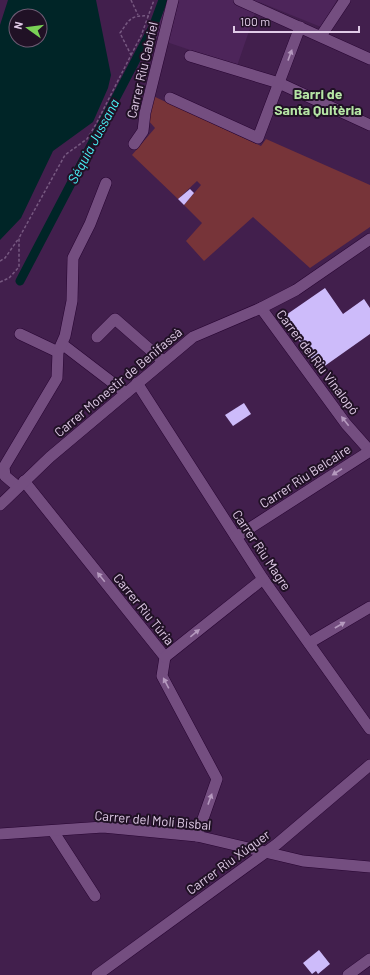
<svg xmlns="http://www.w3.org/2000/svg" width="370" height="975" font-family="Barlow,sans-serif">
  <style>
    .built { fill: #4d255a }
    .green { fill: #773439 }
    .water { fill: #002527; fill-rule: evenodd }
    .lines { fill: none; stroke-linecap: round; stroke-linejoin: round }
    .canal { stroke: #002527; stroke-width: 9 }
    .building { fill: #cdbbfa }
    .minor-casing { stroke: #270431; stroke-width: 12 }
    .path { stroke: #775981; stroke-width: 1.5; stroke-dasharray: 3 2; stroke-linecap: butt }
    .minor { stroke: #744e80; stroke-width: 11 }
    .oneway { fill: #b599be }
    .labels { text-anchor: middle; dominant-baseline: central; stroke-width: 4; stroke-linejoin: round; paint-order: stroke }
    .street-label { font-size: 13px; fill: #e0cbe7; stroke: #201125 }
    .neighbourhood-label { font-size: 14px; font-weight: bold; fill: #b6e6a5; stroke: #201125 }
    .water-label { font-size: 14px; font-style: italic; fill: #48f3f7; stroke: #201125 }
  </style>
  <rect width="100%" height="100%" fill="#421f4d"/>
  <path class="built" d="M163,0H337L321,27L259,2L237,66L152,37Z"/>
  <path class="green" d="M153,96L261,146L266,139L370,185V227L310,268L253,217L204,261L186,241L202,223L184,205L201,185L197,181L178,199L132,155L155,128L148,120Z"/>
  <path class="water" d="M8,0H96L111,75L108,88L93,122L53,151L21,218L0,240V25ZM16,16H40V40H16Z"/>
  <g class="lines">
    <path class="canal" d="M20,281L153,27L163,0"/>
  </g>
  <g class="building">
    <path d="M190,189L194,193L184,205L178,199Z"/>
    <path d="M325,288L343,314L364,299L370,308V334L319,370L283,317Z"/>
    <path d="M244,403L251,414L233,426L225,415Z"/>
    <path d="M319,950L330,964L318,974L316,971L312,974L303,963Z"/>
  </g>
  <g class="lines">
    <g class="minor-casing">
      <g id="minor">
        <path d="M239,0L370,59"/>
        <path d="M321,36L345,0"/>
        <path d="M190,56L279,83L370,125"/>
        <path d="M170,98L258,138L300,27"/>
        <path d="M134,144L143,131L145,113L173,0"/>
        <path d="M261,308L346,424L370,451"/>
        <path d="M20,334L58,352"/>
        <path d="M97,337L115,319L163,361"/>
        <path d="M62,344L126,393"/>
        <path d="M137,383L263,579L370,729"/>
        <path d="M24,481L165,657L162,676L217,779L197,836"/>
        <path d="M18,487L5,476L4,467L57,378L58,352L65,336L72,301L73,258L90,224L106,183"/>
        <path d="M0,505L50,457L193,337L261,308L296,290L370,239"/>
        <path d="M236,537L370,451"/>
        <path d="M309,643L370,607"/>
        <path d="M165,657L263,579"/>
        <path d="M53,831L95,896"/>
        <path d="M0,834L103,827L197,836L303,861L370,867"/>
        <path d="M97,975L277,844L370,765"/>
        <path d="M348,975L370,959"/>
      </g>
    </g>
    <g class="path">
      <path d="M131,0L138,15"/>
      <path d="M131,55L141,36L154,0"/>
      <path d="M0,261L5,258L19,238"/>
      <path d="M0,282L9,278L19,267V238L65,155L87,139L96,124L131,55L120,33C130,19 130,15 149,16"/>
    </g>
    <use href="#minor" class="minor"/>
  </g>
  <defs><path id="oneway-solid" d="M-6-.8H1V-3.2L6.5 0L1 3.2V.8H-6Z"/></defs>
  <g class="oneway">
    <use href="#oneway-solid" transform="translate(290 55) rotate(-70)"/>
    <use href="#oneway-solid" transform="translate(345 421) rotate(-128)"/>
    <use href="#oneway-solid" transform="translate(337 472) rotate(147)"/>
    <use href="#oneway-solid" transform="translate(101 577) rotate(-129)"/>
    <use href="#oneway-solid" transform="translate(340 625) rotate(-30)"/>
    <use href="#oneway-solid" transform="translate(195 633) rotate(-39)"/>
    <use href="#oneway-solid" transform="translate(166 683) rotate(-118)"/>
    <use href="#oneway-solid" transform="translate(210 799) rotate(-70)"/>
  </g>
  <g class="labels">
    <g class="street-label">
      <text transform="translate(142 70) rotate(-77)">Carrer Riu Cabriel</text>
      <text transform="translate(318 362) rotate(53)">Carrer del Riu Vinalopó</text>
      <text transform="translate(118 382) rotate(-40)">Carrer Monestir de Benifassà</text>
      <text transform="translate(305 476) rotate(-33)">Carrer Riu Belcaire</text>
      <text transform="translate(262 550) rotate(56)">Carrer Riu Magre</text>
      <text transform="translate(144 609) rotate(51)">Carrer Riu Túria</text>
      <text transform="translate(153 820) rotate(5)">Carrer del Molí Bisbal</text>
      <text transform="translate(228 862) rotate(-36)">Carrer Riu Xúquer</text>
    </g>
    <g class="neighbourhood-label">
      <text x="318" y="93">Barri de<tspan x="318" dy="16">Santa Quitèria</tspan></text>
    </g>
    <g class="water-label">
      <text transform="translate(93 141) rotate(-62)">Séquia Jussana</text>
    </g>
  </g>
  <g transform="translate(28 28) rotate(284)"><circle r="19" fill="#201125" stroke="#6d5b73"/>
  <path d="M0-3L7 15L0 10L-7 15Z" fill="#7ad156"/>
  <text y="-6" font-size="11" font-weight="bold" text-anchor="middle" fill="#e0cbe7">N</text>
  </g>
  <path d="M234 26v6h125v-6" fill="none" stroke="#e0cbe7" stroke-width="2"/>
  <text x="240" y="26" font-size="12" fill="#e0cbe7" stroke="#201125" stroke-width="3" paint-order="stroke">100 m</text>
</svg>
